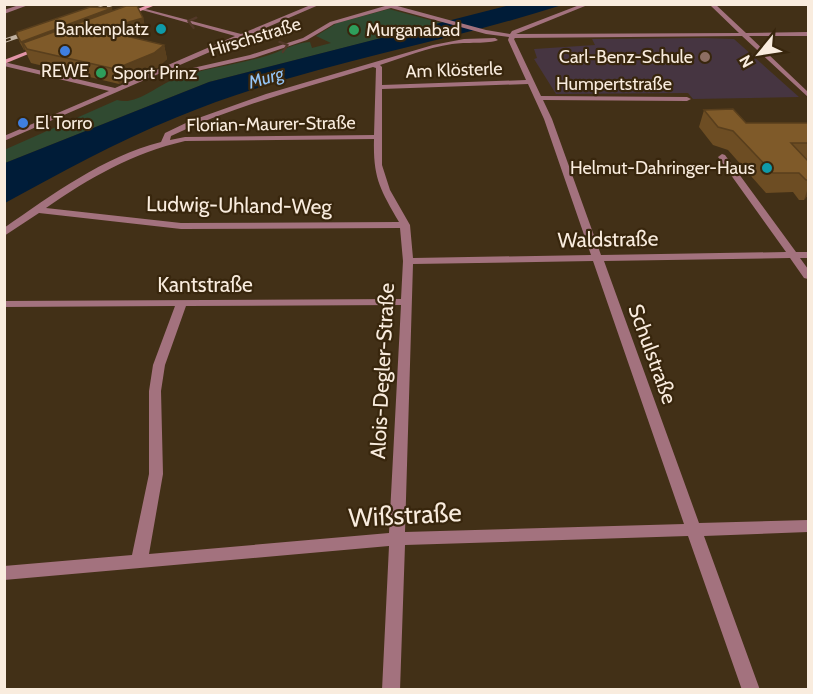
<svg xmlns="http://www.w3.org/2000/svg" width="813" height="694" font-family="Cabin,sans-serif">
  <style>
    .education { fill: #463541 }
    .green { fill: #304a31 }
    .water { fill: #001c38 }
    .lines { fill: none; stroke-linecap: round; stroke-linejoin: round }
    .street { fill: #a3727e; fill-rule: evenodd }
    .secondary { fill: #e294a7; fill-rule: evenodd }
    .rail-casing { stroke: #c0b1a0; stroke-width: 4 }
    .rail { stroke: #38260d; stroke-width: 2; stroke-dasharray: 7; stroke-linecap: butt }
    .wall { fill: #6d4d23 }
    .shaded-wall { fill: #593f1d }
    .building { fill: #7f5a29; stroke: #593f1d; stroke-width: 1.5 }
    .oneway { stroke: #533929 }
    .culture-dot { fill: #0f9aa8; stroke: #38260d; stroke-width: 2 }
    .leisure-dot { fill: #2e9e5b; stroke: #38260d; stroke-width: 2 }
    .shop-dot { fill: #3f7fe0; stroke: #38260d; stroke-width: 2 }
    .education-dot { fill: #8d6e63; stroke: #38260d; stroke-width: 2 }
    .labels { text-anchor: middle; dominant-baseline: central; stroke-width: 4.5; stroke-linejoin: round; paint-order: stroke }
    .far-poi-label { font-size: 18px; fill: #f9ecde; stroke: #38260d; text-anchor: end }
    .far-street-label { font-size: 18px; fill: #f9ecde; stroke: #38260d }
    .far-water-label { font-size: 18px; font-style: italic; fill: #95c6f9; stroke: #38260d }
    .street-label { font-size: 21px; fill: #f9ecde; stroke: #38260d }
    .near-street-label { font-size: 26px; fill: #f9ecde; stroke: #38260d }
  </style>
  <rect width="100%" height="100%" fill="#423017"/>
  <path class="education" d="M704,38L734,39L799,97L693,99L688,93L556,94L534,59L537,58L534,49L595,45L592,39Z"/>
  <path class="green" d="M389,9L441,23L209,82L5,163L4,150L117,100C137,106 157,85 175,79C204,68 236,65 266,56C280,52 296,42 310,42L312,48L331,43L316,36L337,23Z"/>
  <path class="water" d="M510,5H562C435,46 299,66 175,118C116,142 60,173 5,203V163L209,82Z"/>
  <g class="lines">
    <g class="street">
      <path d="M22,4H31L4,14V10Z"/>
      <path d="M313,4H321L166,71L184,70L250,55L303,38L330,22L385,6L380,4H390L486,30L510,34L512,31L582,4H590L516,34L739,33L711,6L715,4L746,33L808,32V36H749L808,92V97L742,36L515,38L514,39L541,96L687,97L691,99L687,101L543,100L552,119L601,255L786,252L718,157L722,154L725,155L796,252H808V258H800L808,269V279L804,278L790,258L604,261L699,523L808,520V532L704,536L760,690H742L688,536L405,545L400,690H382L389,546L4,580V566L132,555L149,474V391L153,365L175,306L4,307V301L401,299L403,261L400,228L181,229L39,213L4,236V228C53,194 103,157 161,142L165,133L190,121L266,94L433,45L464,39L495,38L498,40C490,44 464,42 452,44C427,48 404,57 380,65L382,67V85L526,80L508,40L509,37L486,34L391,8L334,24L307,40L254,58L184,74L166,75L163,72L4,141V136L109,91L4,66V62L115,88L235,36L142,10V8L241,34ZM373,67L376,68L374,135L185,137L170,140L171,136C236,105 305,88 373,67ZM528,84L544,119L591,255L413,258L410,225L390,190L382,165V89ZM374,139C373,178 380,189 399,222L181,223L46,208C89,178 133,153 185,141ZM593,261L684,524L405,532L413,264ZM401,305L389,533L149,554L163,474L161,391L165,365L186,306Z"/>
    </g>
    <g class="secondary">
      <path d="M150,4H158L128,16L123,15Z"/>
      <path d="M38,47L43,48L4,64V60Z"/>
    </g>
    <g class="rail-casing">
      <g id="rail">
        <path d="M87,13L112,4"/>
        <path d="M4,41L33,31"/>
      </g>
    </g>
    <use href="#rail" class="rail"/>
  </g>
  <g class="wall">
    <path d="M113,11L143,18L146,31L128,36L164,45L167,59L157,68L119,84L31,63L28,57L25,49L24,50L20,43L17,35Z"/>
    <path d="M704,110L746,123H808V195L804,200H799L793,192L766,193L728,150L713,145L699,127Z"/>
  </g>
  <g class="shaded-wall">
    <path d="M112,8L114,15L23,43L25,49L24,50L21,42Z"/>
    <path d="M143,18L146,31L104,44L101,30Z"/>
    <path d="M164,45L167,59L157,68L119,84L115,69Z"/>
    <path d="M808,188V195L804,200Z"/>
  </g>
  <g class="building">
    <path d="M126,6H137L143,18L101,30L164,45L154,53L115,69L27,49L23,43Z"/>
    <path d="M90,7L112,8L21,42L17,35V32Z"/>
    <path d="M733,109L746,123H808V143H791L808,161V180H806L799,173H773L733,131L718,127L704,110Z"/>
  </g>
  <defs><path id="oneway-chevron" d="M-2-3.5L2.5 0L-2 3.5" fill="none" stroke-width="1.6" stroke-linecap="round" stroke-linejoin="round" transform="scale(1.5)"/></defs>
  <g class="oneway">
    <use href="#oneway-chevron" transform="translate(192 22) rotate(-165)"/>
    <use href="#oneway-chevron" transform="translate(284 46) rotate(-18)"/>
  </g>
  <g class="culture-dot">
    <circle cx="161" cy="29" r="6"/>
    <circle cx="767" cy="168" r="6"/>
  </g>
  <g class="leisure-dot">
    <circle cx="354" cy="30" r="6"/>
    <circle cx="101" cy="73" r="6"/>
  </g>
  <g class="shop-dot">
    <circle cx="65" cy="51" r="6"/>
    <circle cx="23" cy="123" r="6"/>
  </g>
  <circle class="education-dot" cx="705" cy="57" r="6"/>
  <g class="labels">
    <g class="far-poi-label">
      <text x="149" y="29">Bankenplatz</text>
      <text x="366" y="30" text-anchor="start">Murganabad</text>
      <text x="693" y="57">Carl-Benz-Schule</text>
      <text x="65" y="71" text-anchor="middle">REWE</text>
      <text x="113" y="73" text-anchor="start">Sport Prinz</text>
      <text x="35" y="123" text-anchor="start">El Torro</text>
      <text x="755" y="168">Helmut-Dahringer-Haus</text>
    </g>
    <g class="far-street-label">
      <text transform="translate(255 37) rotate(-17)">Hirschstraße</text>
      <text transform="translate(454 70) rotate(-2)">Am Klösterle</text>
      <text x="614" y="84">Humpertstraße</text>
      <text transform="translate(271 124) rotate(-1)">Florian-Maurer-Straße</text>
    </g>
    <g class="far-water-label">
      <text transform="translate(266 78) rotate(-16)">Murg</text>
    </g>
    <g class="street-label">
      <text transform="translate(239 205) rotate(1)">Ludwig-Uhland-Weg</text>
      <text transform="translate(608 239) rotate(-1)">Waldstraße</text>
      <text x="205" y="284">Kantstraße</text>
      <text transform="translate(653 354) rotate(70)">Schulstraße</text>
      <text transform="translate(382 371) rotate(-87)">Alois-Degler-Straße</text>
    </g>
    <g class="near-street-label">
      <text transform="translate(405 515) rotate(-3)">Wißstraße</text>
    </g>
  </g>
  <rect width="813" height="694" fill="none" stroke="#f9ecde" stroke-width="12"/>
  <g transform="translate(759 54) rotate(240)" stroke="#38260d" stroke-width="4.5" paint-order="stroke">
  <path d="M0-4.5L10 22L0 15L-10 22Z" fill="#f9ecde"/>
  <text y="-9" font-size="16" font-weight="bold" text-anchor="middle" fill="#f9ecde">N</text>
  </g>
</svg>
